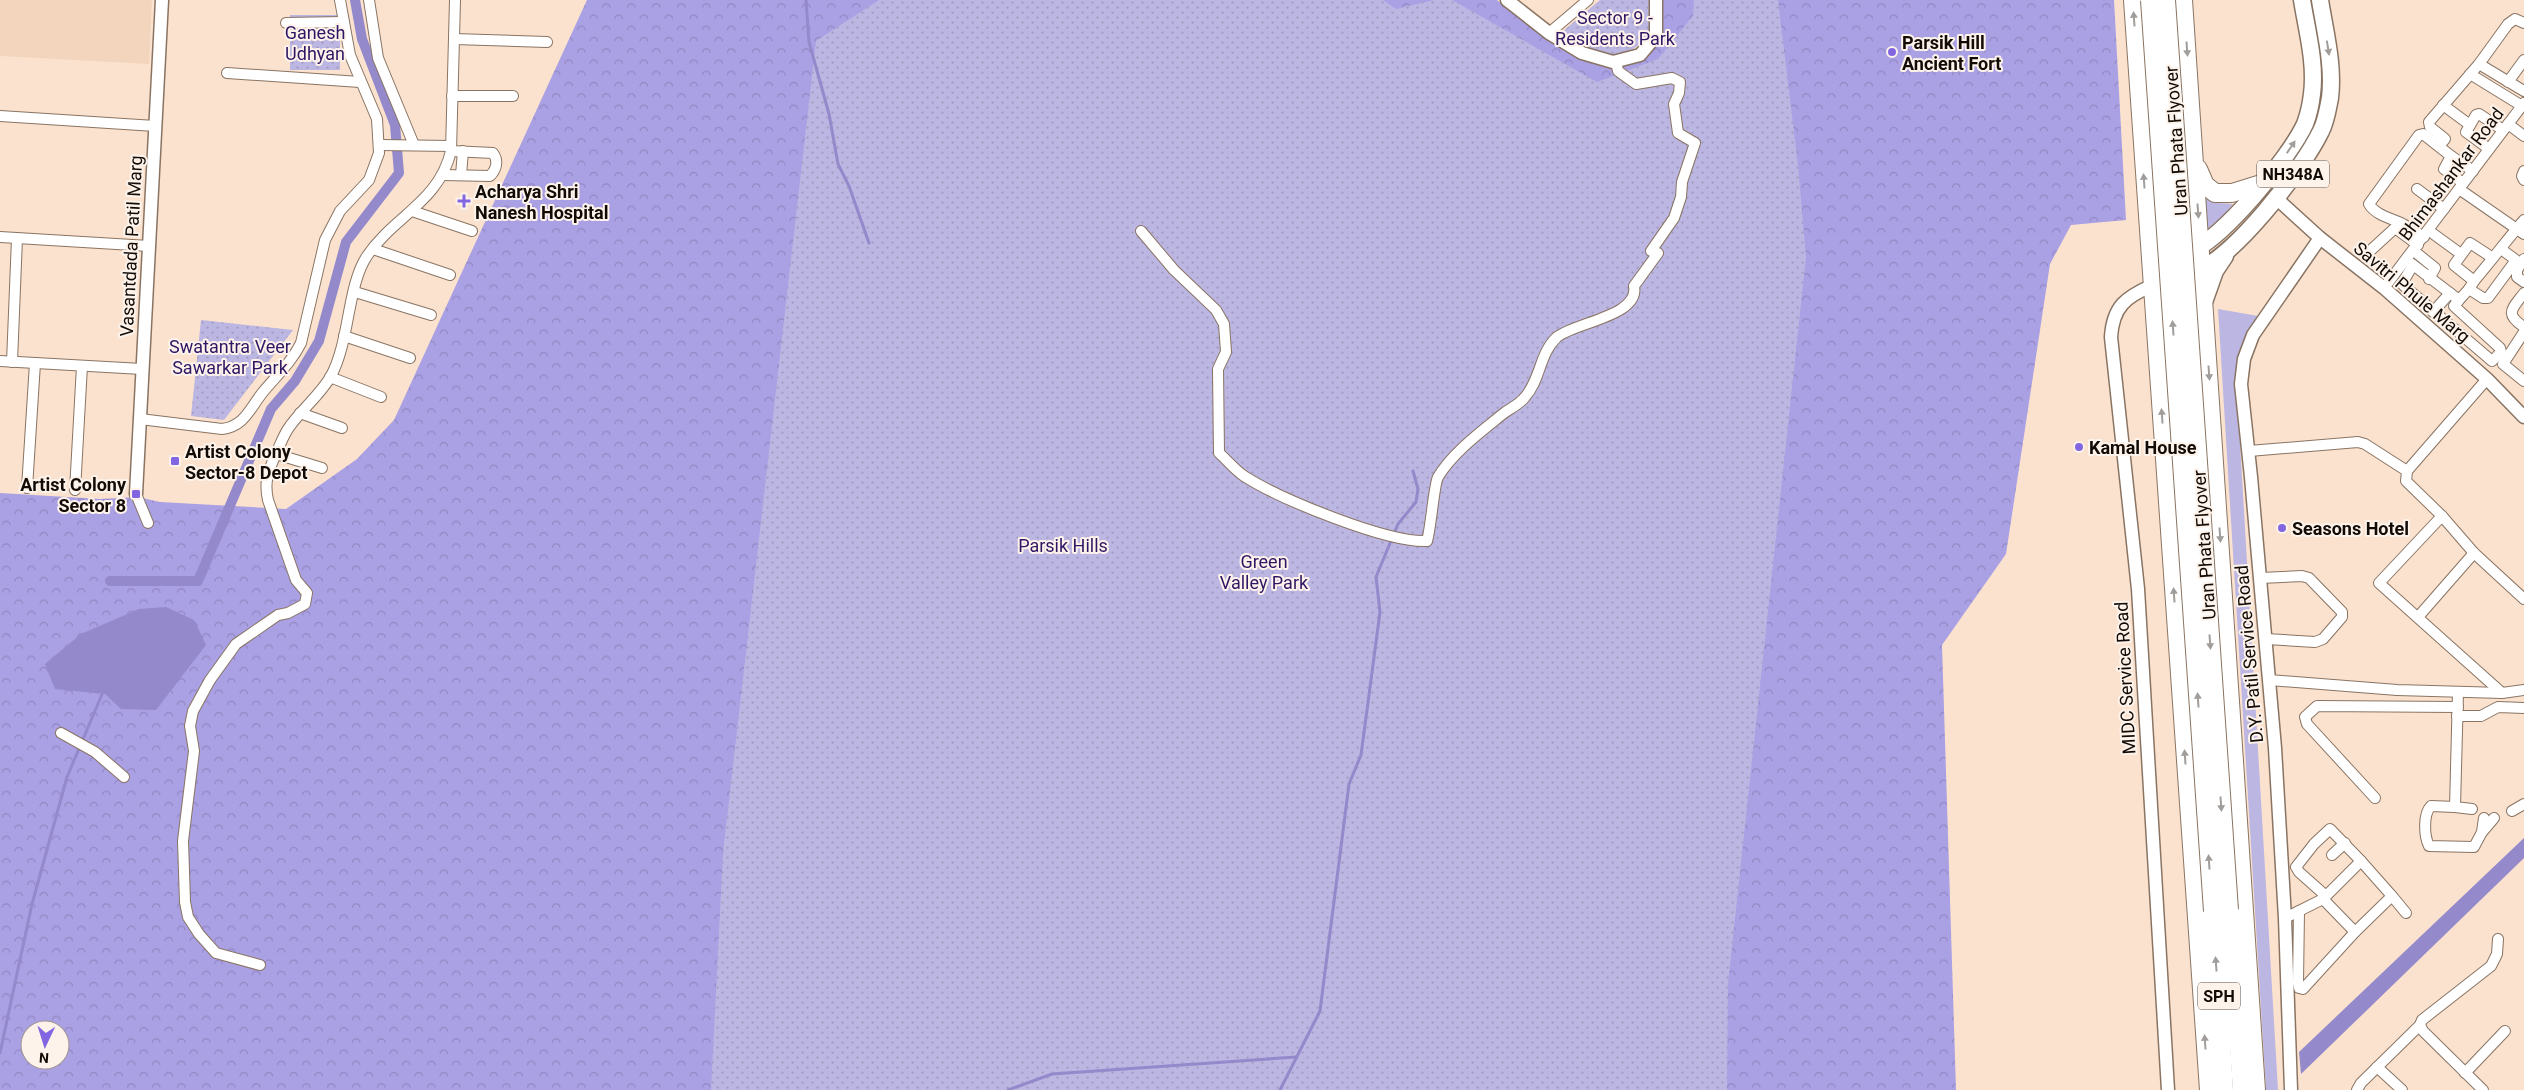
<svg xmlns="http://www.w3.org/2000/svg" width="2524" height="1090" font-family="Roboto,sans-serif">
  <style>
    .built { fill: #f2d5bc }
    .green { fill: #bcb6e2 }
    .forest { fill: url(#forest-crowns); fill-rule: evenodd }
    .park { fill: url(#park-dots) }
    .water { fill: #9389cb }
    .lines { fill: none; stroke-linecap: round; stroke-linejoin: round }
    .stream { stroke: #9389cb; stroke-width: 3 }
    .canal { stroke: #9389cb; stroke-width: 10 }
    .minor-casing { stroke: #897463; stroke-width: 12 }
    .tertiary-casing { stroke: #897463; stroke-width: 15 }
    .trunk-casing { stroke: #897463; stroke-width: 19 }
    .motorway-casing { stroke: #897463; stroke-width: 20 }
    .minor { stroke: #fff; stroke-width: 10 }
    .tertiary { stroke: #fff; stroke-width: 12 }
    .trunk { stroke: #fff; stroke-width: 16 }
    .motorway { stroke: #fff; stroke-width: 18 }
    .motorway-bridge-casing { stroke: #897463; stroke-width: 20; stroke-linecap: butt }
    .motorway-bridge { stroke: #fff; stroke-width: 18 }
    .oneway { fill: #a09d9b }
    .poi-dot { fill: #8266e1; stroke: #fdf3eb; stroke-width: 2 }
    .labels { text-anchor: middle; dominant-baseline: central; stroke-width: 4; stroke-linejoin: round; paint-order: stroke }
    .shield { fill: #fdf3eb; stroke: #58504a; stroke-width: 1 }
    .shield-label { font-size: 16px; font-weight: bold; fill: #110a05 }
    .park-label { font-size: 18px; fill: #301765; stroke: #fdf3eb }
    .poi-label { font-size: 18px; font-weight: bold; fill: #110a05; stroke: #fdf3eb; text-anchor: start }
    .street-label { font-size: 18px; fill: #110a05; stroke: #fdf3eb }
  </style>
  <defs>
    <pattern id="forest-crowns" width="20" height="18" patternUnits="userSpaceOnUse" patternTransform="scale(1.25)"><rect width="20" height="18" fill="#aaa0e4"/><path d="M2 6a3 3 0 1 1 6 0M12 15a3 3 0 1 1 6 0" fill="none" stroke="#9188c2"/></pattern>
    <pattern id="park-dots" width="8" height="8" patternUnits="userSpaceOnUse" patternTransform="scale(1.25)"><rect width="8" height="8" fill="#bcb6e2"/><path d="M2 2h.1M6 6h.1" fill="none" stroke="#a19bc0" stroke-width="1.8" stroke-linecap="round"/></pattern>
  </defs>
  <rect width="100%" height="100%" fill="#fbe2cf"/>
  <path class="built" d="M0,0H152L149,64L0,56Z"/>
  <g class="green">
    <path d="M2204,198L2218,203L2233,204L2223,216L2207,229Z"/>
    <path d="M2218,309L2258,316L2248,334L2239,426L2278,1090H2266Z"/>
  </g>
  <path class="forest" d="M587,0H1497L1545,37L1580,58L1639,60L1647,28L1649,0H2114L2126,220L2071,225L2050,264L2006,554L1942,645L1956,1090H0V493L100,499L138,497L160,502L286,509L357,459L394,420ZM30,1030H60V1060H30Z"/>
  <g class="park">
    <path d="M879,0H1383L1396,9L1434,0H1452L1597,82L1658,59L1693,16L1694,0H1778L1798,165L1806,257L1728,984L1727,1090H711L723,853L816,41Z"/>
    <path d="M1600,0H1649L1650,34C1620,69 1594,54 1563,31Z"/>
    <rect x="290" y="15" width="50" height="55"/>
    <path d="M201,320L293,330L224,420L191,416Z"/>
  </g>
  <g class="water">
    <path d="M166,607L194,620L206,645L156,710L121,709L105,694L55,689L45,664L81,634L139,609Z"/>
    <path d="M2524,838V858L2301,1074L2299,1052Z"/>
  </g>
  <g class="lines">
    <g class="stream">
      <path d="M806,0L809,42L829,114L838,164L849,186L869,243"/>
      <path d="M0,1053L32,904L67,777L103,692"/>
      <path d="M1008,1090L1052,1074L1296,1057"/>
      <path d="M1280,1090L1320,1011L1349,784L1361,755L1380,612L1376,577L1398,524L1416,502L1418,489L1413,471"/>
    </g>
    <path class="canal" d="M110,581H198L271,409L295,381L319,341L346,242L399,173L395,125L362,39L355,0"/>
    <g class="minor-casing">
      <g id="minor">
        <path d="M369,0L378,58L414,145"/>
        <path d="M286,23L344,22"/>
        <path d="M1549,33L1588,0"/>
        <path d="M454,39L547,42"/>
        <path d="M2479,64L2524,91"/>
        <path d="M227,73L360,82"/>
        <path d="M2470,74L2522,106"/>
        <path d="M2508,82L2524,60"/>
        <path d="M452,96H513"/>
        <path d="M2443,105L2470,125"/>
        <path d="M0,116L155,126"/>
        <path d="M2508,124L2524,136"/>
        <path d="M380,145L451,146"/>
        <path d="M2439,146L2445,139L2430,127L2429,122L2479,64L2508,24L2515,19L2524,23"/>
        <path d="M2489,149L2466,132L2476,115L2479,114L2503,130"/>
        <path d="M2451,156L2473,171"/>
        <path d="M2524,171L2522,176L2524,180"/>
        <path d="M443,175L490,176C496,170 499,161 493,153L451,151"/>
        <path d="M461,175L463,151"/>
        <path d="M2417,189L2444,209"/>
        <path d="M2459,189L2524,234"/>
        <path d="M412,211L472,231"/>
        <path d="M2428,230L2461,254"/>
        <path d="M1141,231L1174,270L1216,310L1224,324L1226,352L1218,369L1219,453C1227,460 1235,470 1244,476C1280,499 1387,543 1427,541C1431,528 1434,484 1438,477C1453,452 1482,431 1504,413C1511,408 1520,404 1525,397C1541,379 1539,354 1557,337C1576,322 1640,316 1634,286L1658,253L1651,251L1674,218L1681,197L1682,182L1695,143L1678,133L1674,104L1679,93L1680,82L1672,78L1636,84L1618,71L1616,61"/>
        <path d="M0,237L149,246"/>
        <path d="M2424,237C2417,233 2410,228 2403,224C2393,219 2375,215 2369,204L2419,135L2423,134L2451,156L2444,169L2463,183"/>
        <path d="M373,249L450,275"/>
        <path d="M2371,250L2395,228L2418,245"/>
        <path d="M2414,251L2435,268L2429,279"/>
        <path d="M2493,258L2470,243L2454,265L2474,281C2491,261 2507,240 2524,220"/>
        <path d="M2524,259L2517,270V277L2524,282"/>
        <path d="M2408,261L2459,300L2469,289"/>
        <path d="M2413,265L2403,282V285L2492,361L2501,352L2500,348L2454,306L2459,300"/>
        <path d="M2474,281L2469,289L2483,298H2488L2516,260L2505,252"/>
        <path d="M2384,288L2524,103"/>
        <path d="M355,292L431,315"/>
        <path d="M2524,293C2512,309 2504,314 2524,327"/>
        <path d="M2433,312L2450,293"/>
        <path d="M2524,332L2503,364L2524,381"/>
        <path d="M344,336L410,358"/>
        <path d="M0,361L142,369"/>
        <path d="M12,362L17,238"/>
        <path d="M330,377L381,397"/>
        <path d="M300,413L342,428"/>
        <path d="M140,419L222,429C245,426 250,408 263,392C277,375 291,363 301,343L325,240L340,211L369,180L379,153L377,119L350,55L340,0"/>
        <path d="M2249,451L2358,442L2365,444L2407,471L2406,481L2442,516L2474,553L2524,599"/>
        <path d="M276,454L322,468"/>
        <path d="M2407,471L2487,379"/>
        <path d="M27,488L35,363"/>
        <path d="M75,490L82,366"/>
        <path d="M136,494L148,523"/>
        <path d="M2442,516L2379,583L2502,693"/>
        <path d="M2260,578L2302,576L2309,578L2342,612V617L2323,639L2315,642L2266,639"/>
        <path d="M2418,617L2474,553"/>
        <path d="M2269,680L2397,690L2502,693L2524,690"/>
        <path d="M2458,692L2455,807L2472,809"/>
        <path d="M2457,716H2481L2498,707L2524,708"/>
        <path d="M61,733L95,752L124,777"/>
        <path d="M2375,798L2307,724L2305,717L2317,706L2458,707"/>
        <path d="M2455,807L2431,806C2423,814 2424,836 2429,846L2474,847L2482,832L2484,818"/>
        <path d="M2512,811L2524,804"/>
        <path d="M2483,831L2494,818"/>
        <path d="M2332,855L2345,843"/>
        <path d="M2392,896L2406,913"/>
        <path d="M2323,899L2361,861L2330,829L2314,844L2296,867L2299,872L2326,896"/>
        <path d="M2299,911L2298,983L2299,988L2303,989L2355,932L2392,896L2361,861"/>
        <path d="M2285,918L2323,899L2355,932"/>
        <path d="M260,965L216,953L199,934L188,917L185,902L183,841L194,751L190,726L193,711L210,680L236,644L278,615L288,613L305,604L307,593L296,580L268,500C264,482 268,472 275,456C280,446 283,435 290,426C302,409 321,394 331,376C350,341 347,286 367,256C394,216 439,202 451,151L455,0"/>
        <path d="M2377,1067L2402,1090"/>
        <path d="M2465,1073L2505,1031"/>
        <path d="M2357,1090L2361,1083L2420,1025"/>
        <path d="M2483,1090L2423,1031L2420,1025L2422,1020L2491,966L2497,954L2498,939"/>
      </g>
    </g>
    <g class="tertiary-casing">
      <g id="tertiary">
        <path d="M1507,0L1549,33L1582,53L1613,62L1640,55L1656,36V0"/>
        <path d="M2275,197L2320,238L2384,288L2487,379L2524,417"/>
        <path d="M2153,285C2126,297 2113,306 2111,337L2138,589L2168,1090"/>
        <path d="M136,494L162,0"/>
        <path d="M2291,1090L2285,918L2275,748L2251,477L2241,384L2244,359L2253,335L2320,238"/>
      </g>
    </g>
    <g class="trunk-casing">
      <g id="trunk">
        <path d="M2189,252C2222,240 2290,157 2305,124C2308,116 2311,103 2312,94C2316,63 2307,31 2302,0"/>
        <path d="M2190,274C2232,262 2302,170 2321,131C2326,122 2328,108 2330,98C2334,65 2325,32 2320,0"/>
        <path d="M2204,302L2215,271L2225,256"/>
      </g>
    </g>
    <g class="motorway-casing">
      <g id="motorway">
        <path d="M2133,0L2209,1090"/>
        <path d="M2183,0L2256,1090"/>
        <path d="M2198,169L2205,185L2215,193H2232L2261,184"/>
        <path d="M2229,910L2242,1090"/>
        <path d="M2213,911L2224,1090"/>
      </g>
    </g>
    <use href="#minor" class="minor"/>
    <use href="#tertiary" class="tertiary"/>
    <use href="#trunk" class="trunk"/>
    <use href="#motorway" class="motorway"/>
    <g class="motorway-bridge-casing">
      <g id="motorway-bridge">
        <path d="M2150,0L2213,911"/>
        <path d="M2166,0L2229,910"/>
      </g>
    </g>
    <use href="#motorway-bridge" class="motorway-bridge"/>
  </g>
  <defs><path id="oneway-solid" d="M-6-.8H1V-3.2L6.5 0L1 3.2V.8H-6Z" transform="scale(1.25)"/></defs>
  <g class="oneway">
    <use href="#oneway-solid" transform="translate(2134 19) rotate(-94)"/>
    <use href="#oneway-solid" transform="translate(2328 48) rotate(81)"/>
    <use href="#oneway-solid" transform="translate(2187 49) rotate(86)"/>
    <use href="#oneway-solid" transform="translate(2291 147) rotate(-56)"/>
    <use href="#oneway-solid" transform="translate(2144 181) rotate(-94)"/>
    <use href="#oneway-solid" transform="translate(2198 211) rotate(86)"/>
    <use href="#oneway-solid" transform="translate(2173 328) rotate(-94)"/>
    <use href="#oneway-solid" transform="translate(2209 373) rotate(86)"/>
    <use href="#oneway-solid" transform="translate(2162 416) rotate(-94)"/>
    <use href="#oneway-solid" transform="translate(2220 535) rotate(86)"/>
    <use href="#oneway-solid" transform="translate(2174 595) rotate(-94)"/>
    <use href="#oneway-solid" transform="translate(2210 642) rotate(86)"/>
    <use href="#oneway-solid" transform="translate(2198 700) rotate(-94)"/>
    <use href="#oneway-solid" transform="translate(2185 757) rotate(-94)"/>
    <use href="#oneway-solid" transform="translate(2221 804) rotate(86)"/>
    <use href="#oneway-solid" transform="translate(2209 862) rotate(-94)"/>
    <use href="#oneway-solid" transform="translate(2216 964) rotate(-94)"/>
    <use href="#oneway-solid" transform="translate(2205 1042) rotate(-94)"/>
  </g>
  <g class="poi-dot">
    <circle cx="1892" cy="52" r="5"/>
    <path d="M461.5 193.5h5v5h5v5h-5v5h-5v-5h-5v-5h5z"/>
    <circle cx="2079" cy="447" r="5"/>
    <rect x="170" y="456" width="10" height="10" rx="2.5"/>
    <rect x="131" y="489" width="10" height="10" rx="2.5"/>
    <circle cx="2282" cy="528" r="5"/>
  </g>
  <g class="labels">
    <g class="shield">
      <rect x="2257" y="160.5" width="72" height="27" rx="4"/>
      <rect x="2198" y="982.5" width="42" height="27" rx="4"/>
    </g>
    <g class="shield-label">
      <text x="2293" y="174">NH348A</text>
      <text x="2219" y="996">SPH</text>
    </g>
    <g class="park-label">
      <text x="1615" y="17">Sector 9 -<tspan x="1615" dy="21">Residents Park</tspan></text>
      <text x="315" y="32">Ganesh<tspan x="315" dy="21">Udhyan</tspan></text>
      <text x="230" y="346">Swatantra Veer<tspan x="230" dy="21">Sawarkar Park</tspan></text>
      <text x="1063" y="545">Parsik Hills</text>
      <text x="1264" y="561">Green<tspan x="1264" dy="21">Valley Park</tspan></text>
    </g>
    <g class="poi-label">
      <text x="1902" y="42">Parsik Hill<tspan x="1902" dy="21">Ancient Fort</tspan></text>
      <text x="475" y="191">Acharya Shri<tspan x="475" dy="21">Nanesh Hospital</tspan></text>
      <text x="2089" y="447">Kamal House</text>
      <text x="185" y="451">Artist Colony<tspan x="185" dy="21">Sector-8 Depot</tspan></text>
      <text x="126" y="484" text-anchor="end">Artist Colony<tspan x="126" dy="21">Sector 8</tspan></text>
      <text x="2292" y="528">Seasons Hotel</text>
    </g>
    <g class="street-label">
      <text transform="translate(2176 141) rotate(-94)">Uran Phata Flyover</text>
      <text transform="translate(2451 174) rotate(-53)">Bhimashankar Road</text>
      <text transform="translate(131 246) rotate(-87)">Vasantdada Patil Marg</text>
      <text transform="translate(2412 292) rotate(40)">Savitri Phule Marg</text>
      <text transform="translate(2204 545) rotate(-94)">Uran Phata Flyover</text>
      <text transform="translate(2249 654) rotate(-95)">D.Y. Patil Service Road</text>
      <text transform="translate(2125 678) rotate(-93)">MIDC Service Road</text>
    </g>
  </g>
  <g transform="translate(45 1045) rotate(184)"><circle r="24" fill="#fdf3eb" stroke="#9f968f"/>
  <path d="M0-4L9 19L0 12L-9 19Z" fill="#8266e1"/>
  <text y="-8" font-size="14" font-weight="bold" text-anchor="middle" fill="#110a05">N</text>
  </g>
</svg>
